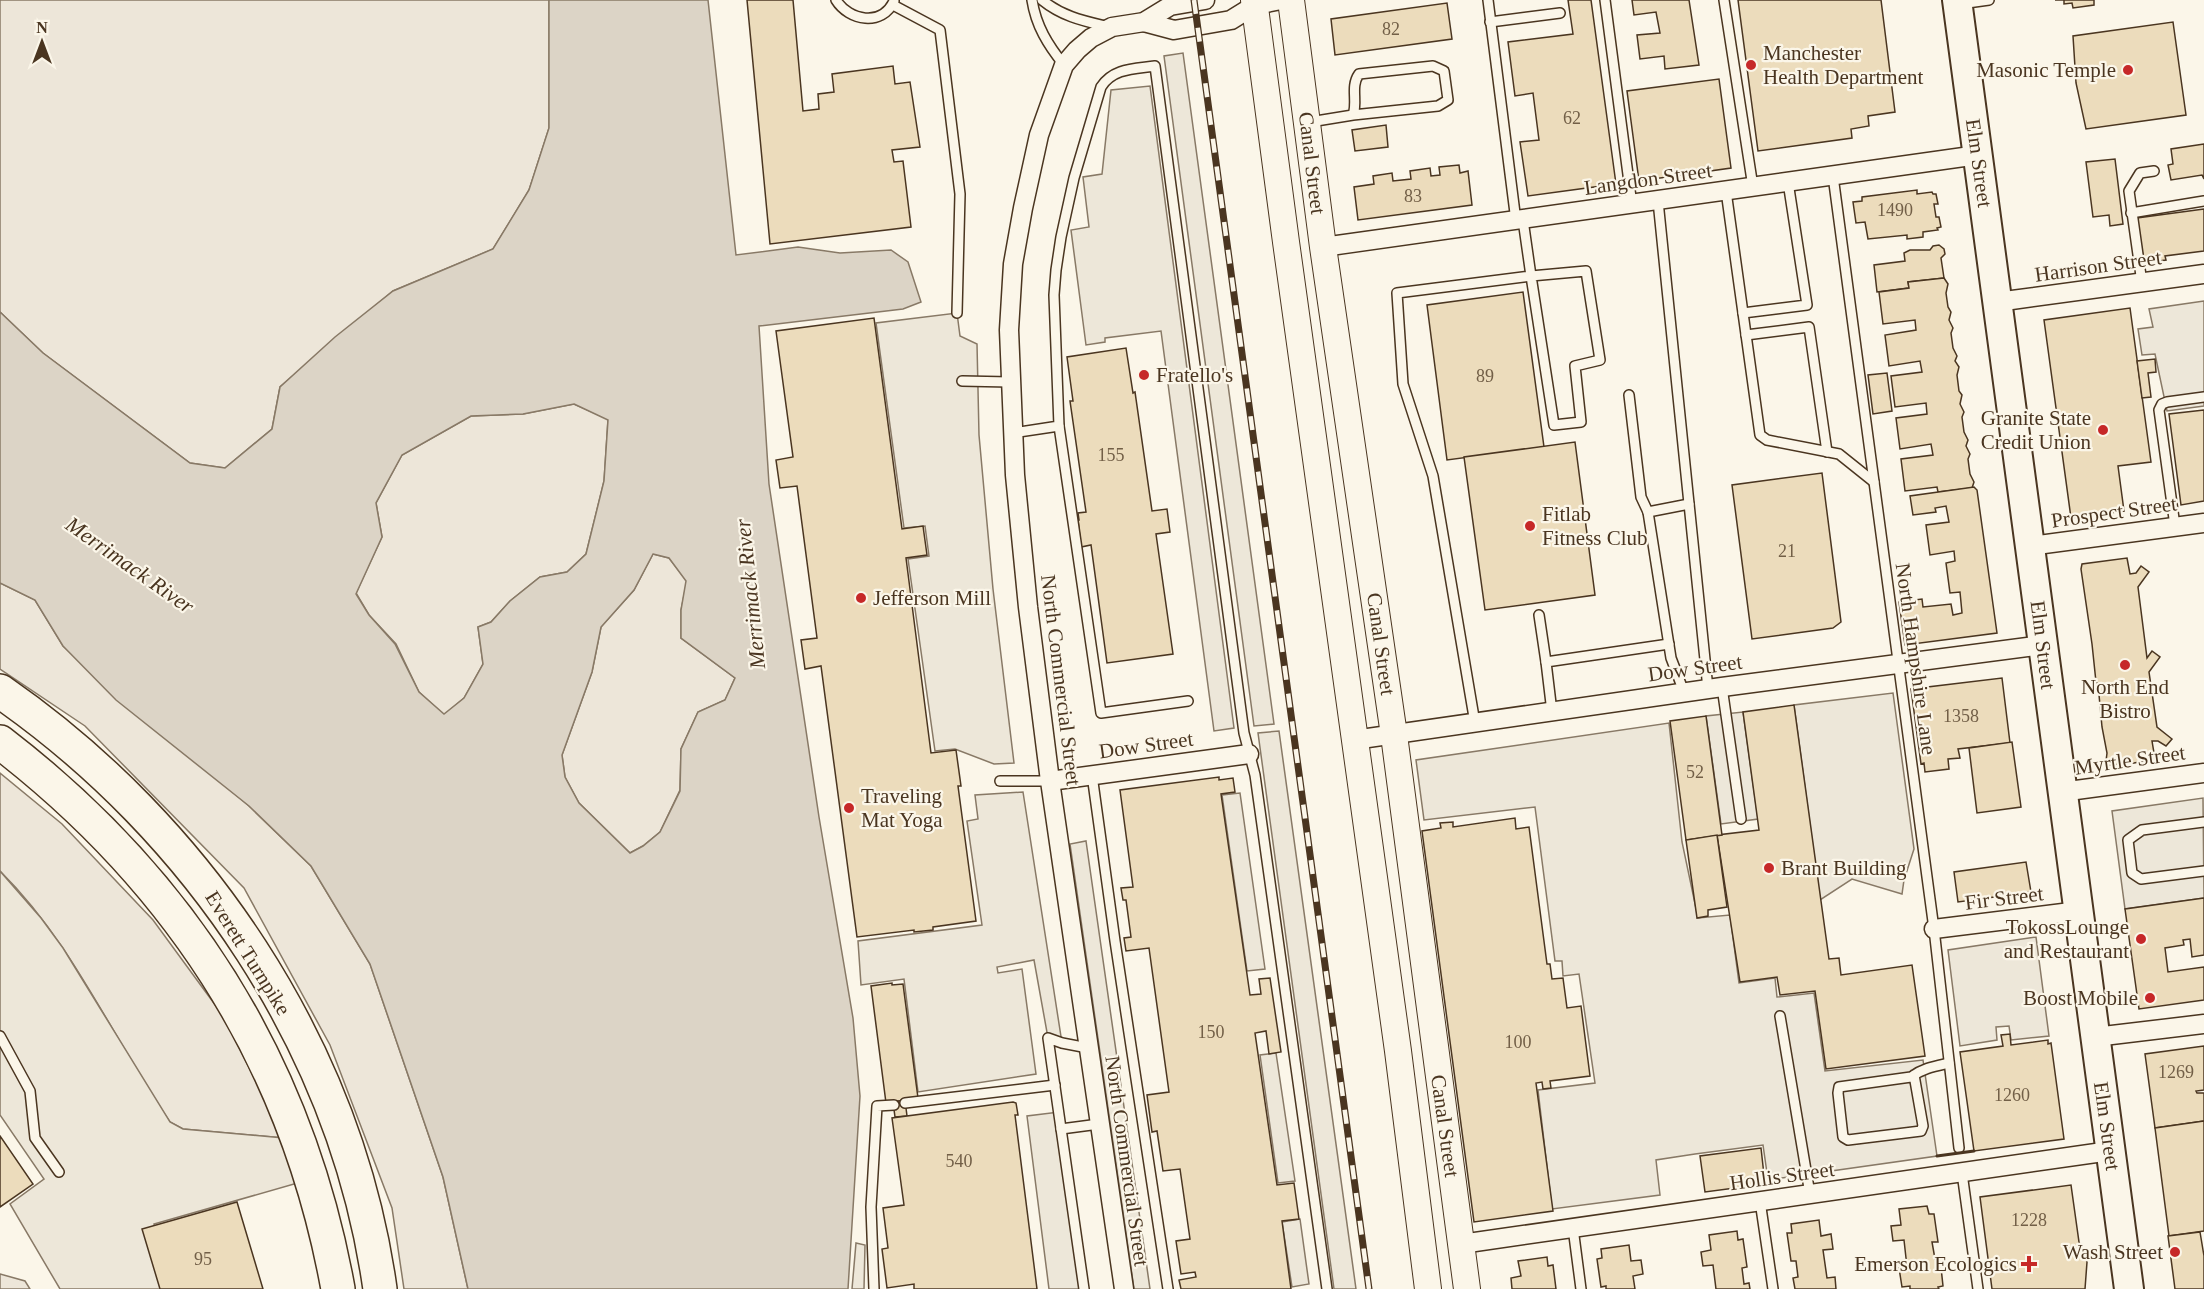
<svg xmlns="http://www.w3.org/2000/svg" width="2204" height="1289" font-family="Georgia,serif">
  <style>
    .green { fill: #ede6d9; stroke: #887966; stroke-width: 1.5 }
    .parking { fill: #ede7d9; stroke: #887966; stroke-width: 1.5 }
    .water { fill: #dcd4c6; stroke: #887966; stroke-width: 1.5; fill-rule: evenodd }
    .building { fill: #ecdcbc; stroke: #4a3520; stroke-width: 1.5 }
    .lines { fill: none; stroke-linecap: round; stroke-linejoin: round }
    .lane-casing { stroke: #4a3520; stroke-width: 12 }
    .street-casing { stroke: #4a3520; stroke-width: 21 }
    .secondary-casing { stroke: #4a3520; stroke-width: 28 }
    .primary-casing { stroke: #4a3520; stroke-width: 32 }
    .highway-casing { stroke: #4a3520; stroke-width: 36 }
    .lane { stroke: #fbf6e9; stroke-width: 9 }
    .street { stroke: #fbf6e9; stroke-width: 18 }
    .secondary { stroke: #fbf6e9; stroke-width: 26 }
    .primary { stroke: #fbf6e9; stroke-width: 28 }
    .highway { stroke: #fbf6e9; stroke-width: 33 }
    .rail-casing { stroke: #4a3520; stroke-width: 7 }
    .rail { stroke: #fbf6e9; stroke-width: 4.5; stroke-dasharray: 14; stroke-linecap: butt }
    .wall { stroke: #4a3520; stroke-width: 3 }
    .poi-dot { fill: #c62828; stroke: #fbf6e9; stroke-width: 2 }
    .labels { text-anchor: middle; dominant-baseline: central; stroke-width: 4.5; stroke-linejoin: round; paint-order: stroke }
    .number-label { font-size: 18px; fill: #725f47 }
    .poi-label { font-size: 21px; fill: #4a3520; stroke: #fbf6e9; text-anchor: start }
    .street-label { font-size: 21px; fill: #4a3520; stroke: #fbf6e9 }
    .water-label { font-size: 22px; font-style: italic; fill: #4a3520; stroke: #fbf6e9 }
  </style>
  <rect width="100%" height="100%" fill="#fbf6e9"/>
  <g class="green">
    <path d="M0,0H549V128L529,190L493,249L393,291L280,387L272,429L225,468L190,463L43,353L0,312Z"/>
    <path d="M574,404L608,419L604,481L586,554L567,572L540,577L510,601L491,622L478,627L483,664L464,698L444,715L419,692L396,644L369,615L356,593L382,537L376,503L402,455L471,416L523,414Z"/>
    <path d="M653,554L669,558L687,581L681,610V638L735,678L725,700L698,712L681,749L680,790L660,832L643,846L630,853L579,803L565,777L562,755L592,672L601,627L634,590Z"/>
    <path d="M0,583L35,600L63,646L249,806L311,866L370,964L443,1177L468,1289H404L392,1208L330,1045L244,888L85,726L0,669Z"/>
    <path d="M0,773L62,824L153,920L224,1017L284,1138L183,1129L170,1122C113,1039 73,943 0,871Z"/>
    <path d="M0,1274L25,1281L30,1289H0Z"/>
  </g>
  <g class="parking">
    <path d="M1183,53L1274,724L1254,726L1164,56Z"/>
    <path d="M1150,86L1234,728L1214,731L1161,331L1105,338V342L1086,345L1071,230L1089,227L1083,177L1102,174L1111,90Z"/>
    <path d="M2204,301V406L2167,411L2155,354L2142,355L2138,329L2153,327L2149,309Z"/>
    <path d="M957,313L960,336L977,344L979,435L993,589L1014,763L994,764L955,749L935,751L908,559L929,556L925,526L904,528L876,323Z"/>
    <path d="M1893,693L1914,849L1904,880L1902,894L1852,879L1820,900L1794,705Z"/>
    <path d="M1743,712L1758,819L1721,824L1706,716Z"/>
    <path d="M1669,723L1682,842L1698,918L1730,915L1739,983L1775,978L1777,997L1814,993L1825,1071L1923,1060L1937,1156L1768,1180L1763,1145L1695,1154L1656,1160L1660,1195L1552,1209L1538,1090L1595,1083L1579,974L1563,976L1562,961H1555L1535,807L1424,820L1416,760Z"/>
    <path d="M1279,731L1356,1289H1334L1258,733Z"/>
    <path d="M1023,792L1062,1043L1048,1038L1034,960L997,967L998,973L1022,969L1036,1074L918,1092L904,979L861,985L858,941L982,925L967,821L978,819L975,795Z"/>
    <path d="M1240,793L1265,969L1247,971L1222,795Z"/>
    <path d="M2203,798L2204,898L2125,909L2112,811Z"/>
    <path d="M1086,841L1150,1289H1134L1070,844Z"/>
    <path d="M0,871L41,918L63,948L170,1122L183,1129L284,1138L301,1182L154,1224L173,1289H60L10,1204L44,1179L0,1115Z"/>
    <path d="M2036,937L2049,1036L2011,1040L2009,1026L1996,1027L1997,1040L1960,1046L1948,950Z"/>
    <path d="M1276,1053L1295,1181L1278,1183L1260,1055Z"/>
    <path d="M1059,1112L1084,1289H1049L1027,1116Z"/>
    <path d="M1300,1219L1309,1284L1292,1287L1282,1222Z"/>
    <path d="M856,1243L865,1245L864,1289H852Z"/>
  </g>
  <path class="water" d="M549,0H708L736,255L798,247L840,253L891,250L908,262L921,302L903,309L759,326L769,484L819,817L853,1018L860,1096L848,1289H468L443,1177L370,964L311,866L249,806L116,700L63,646L35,600L0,583V312L43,353L190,463L225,468L272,429L280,387L335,337L393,291L493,249L529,190L549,128ZM574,404L608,420L604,481L586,554L567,572L540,577L510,601L491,622L478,627L483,664L464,698L444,714L419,692L395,644L369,615L356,594L382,537L376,503L402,455L471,416L523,414ZM653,554L669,558L686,581L681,610V638L735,678L725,700L698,712L681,749L680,791L660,832L643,846L630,853L579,803L565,777L562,755L592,672L601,627L634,590Z"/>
  <g class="building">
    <path d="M747,0H793L803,111L819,109L818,94L834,92L832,74L893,66L895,84L910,82L920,147L892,150L894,162L903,161L911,227L770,244Z"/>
    <path d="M1568,0H1591L1616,184L1528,196L1520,142L1539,140L1533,93L1515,96L1508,42L1573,34Z"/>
    <path d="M1632,0H1689L1699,65L1665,69L1664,56L1640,59L1637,35L1660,33L1656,12L1634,15Z"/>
    <path d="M1738,0H1881L1895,112L1868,116L1869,126L1851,129L1852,138L1758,151Z"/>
    <path d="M2055,0H2094V5L2073,8L2072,3L2064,4V0Z"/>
    <path d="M1447,3L1452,39L1335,55L1331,19Z"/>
    <path d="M2173,22L2186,115L2086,129L2076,83L2073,36Z"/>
    <path d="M1719,79L1731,168L1639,181L1627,91Z"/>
    <path d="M1386,125L1388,147L1355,151L1352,130Z"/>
    <path d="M2204,144V179L2202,175L2171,180L2168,165L2173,164L2171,149Z"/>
    <path d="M2115,159L2123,224L2110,226L2109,215L2093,217L2086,162Z"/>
    <path d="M1459,165L1460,173L1468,171L1472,205L1358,220L1354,187L1374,184L1373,176L1392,173L1393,181L1411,179L1410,171L1430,168L1431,176L1440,175L1439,167Z"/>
    <path d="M1917,190V194L1932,192L1933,194H1936L1938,204H1934L1936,217H1939L1941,227L1937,228L1938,230L1923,232V237L1907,239V235L1868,239L1865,222L1856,223L1853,202L1862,201V197Z"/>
    <path d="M2204,209V251L2165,256L2166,260L2144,263L2137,218Z"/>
    <path d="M1939,245L1944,249L1945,254L1941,258L1944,278L1908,282L1909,288L1877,292L1874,265L1905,261L1904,253L1910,250H1930L1933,246Z"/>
    <path d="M1944,278L1948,284L1946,293L1948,307L1951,312L1949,320L1953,328L1951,333L1953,348L1957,356L1955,361L1959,367L1957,375L1959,391L1962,395L1960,404L1964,412L1962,417L1964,432L1968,440L1966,446L1970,454L1968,459L1970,474L1974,482L1972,488L1938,492L1937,487L1905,491L1901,459L1933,455L1931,444L1900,449L1896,418L1927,414L1926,403L1895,407L1891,376L1922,372L1920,361L1889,366L1885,335L1916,330L1915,320L1883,324L1879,292L1909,288L1908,282Z"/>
    <path d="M1523,292L1544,447L1447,460L1427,305Z"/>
    <path d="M2130,308L2151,462L2118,466L2124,511L2071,518L2044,320Z"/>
    <path d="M874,318L902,529L923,526L927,555L906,558L931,753L956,750L961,786H958L976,921L933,927V930L914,932V930L857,937L821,666L805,669L801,640L817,638L797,486L780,488L776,460L793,457L776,331Z"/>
    <path d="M1126,348L1133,393L1135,392L1152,511L1167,509L1170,532L1156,534L1173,654L1107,663L1091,545L1081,547L1078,520H1079L1078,513L1086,512L1070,401H1073L1067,357Z"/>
    <path d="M2155,359L2156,372L2148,373L2151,397L2142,398L2137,361Z"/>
    <path d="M1887,373L1892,411L1873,414L1868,375Z"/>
    <path d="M2204,410V501L2181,505L2169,414Z"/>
    <path d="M1575,442L1595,595L1485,610L1464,457Z"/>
    <path d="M1822,473L1841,622L1833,628L1752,639L1732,485Z"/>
    <path d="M1974,487L1977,490L1997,633L1905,645L1899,602L1922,599L1923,607L1951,604L1953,615L1962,613L1960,592L1950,593L1946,563L1955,561L1954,551L1930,555L1926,525L1949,522L1946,506L1935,508L1936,512L1913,515L1910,496Z"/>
    <path d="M2127,558L2130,574L2136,573L2141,566L2149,572L2138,587L2147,658L2152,651L2160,657L2149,672L2157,727L2172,739L2166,746L2158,741H2152L2155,759L2134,763L2108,765L2106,761L2107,753L2102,727L2098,684L2096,682L2092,644L2081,569L2082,564Z"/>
    <path d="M2002,678L2010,743L1958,749L1960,758L1948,759L1949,769L1925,772L1924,763L1921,764L1911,689Z"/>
    <path d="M1794,705L1829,959L1839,958L1841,975L1912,965L1925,1056L1826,1069L1815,991L1780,995L1777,977L1740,982L1717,835L1759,830L1743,712Z"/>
    <path d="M1706,716L1722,835L1686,840L1670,721Z"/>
    <path d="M2012,742L2021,807L1977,813L1969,748Z"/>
    <path d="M1219,777V780L1233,778L1235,792L1221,794L1250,995L1261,994L1259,979L1270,978L1281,1052L1269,1054L1266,1031L1255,1033L1277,1185L1294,1183L1299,1219L1282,1221L1291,1289H1181L1179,1280L1196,1277L1195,1272L1181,1274L1176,1241L1190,1239L1180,1169L1163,1171L1157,1131L1152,1132L1147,1095L1169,1092L1149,948L1126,951L1124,938L1131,937L1126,900H1123L1121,888L1133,887L1120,790Z"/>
    <path d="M1515,818L1516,829L1529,827L1547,964H1550L1552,979L1563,978L1567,1008L1581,1006L1590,1076L1550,1081L1551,1088L1543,1089L1542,1082L1536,1083L1553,1211L1474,1222L1422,831L1441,828L1440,823L1453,822V827Z"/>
    <path d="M1717,835L1727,907L1708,910V916L1697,918L1686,840Z"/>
    <path d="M2026,862L2031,892L1958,902L1954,872Z"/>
    <path d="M2204,898V955L2192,957L2190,939L2183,940L2184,945L2165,948L2168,972L2204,967V1000L2139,1009L2125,909Z"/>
    <path d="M892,983V985L903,984L918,1098L886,1103L871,986Z"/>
    <path d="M2010,1034L2011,1045L2048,1040V1044L2051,1043L2064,1139L1974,1151L1960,1052L2003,1046L2001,1035Z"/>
    <path d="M2204,1046V1090L2196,1091L2197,1093H2204V1121L2155,1128L2145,1054Z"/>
    <path d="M905,1100L907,1116L895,1117L893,1102Z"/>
    <path d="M1013,1102L1016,1103L1018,1115H1015L1037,1289H914V1284L887,1288L882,1249L888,1248L883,1208L904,1205L892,1118Z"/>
    <path d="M2204,1121V1231L2169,1236L2155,1128Z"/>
    <path d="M0,1136L33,1184L0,1207Z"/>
    <path d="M1761,1148L1765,1184L1705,1192L1700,1156Z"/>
    <path d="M2071,1185L2079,1242L2087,1262L2085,1289H1992L1980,1197Z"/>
    <path d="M237,1202L263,1289H160L142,1229Z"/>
    <path d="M1927,1206L1929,1214H1934L1938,1242H1932L1935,1259L1940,1258L1943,1286L1938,1287L1939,1289H1910V1286L1902,1287L1899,1268L1907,1267L1904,1240L1893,1241L1891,1226L1901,1225L1899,1209Z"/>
    <path d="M1819,1220L1821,1236L1831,1234L1833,1249L1823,1250L1827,1278L1835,1277L1836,1289H1795L1793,1278L1798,1277L1796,1261H1791L1787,1233H1792L1791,1224Z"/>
    <path d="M1737,1231L1738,1240L1743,1239L1747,1267L1742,1268L1744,1284L1749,1283L1750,1289H1716L1713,1265L1703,1266L1701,1252L1711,1250L1709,1235Z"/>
    <path d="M2200,1232L2204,1256V1289H2175L2168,1236Z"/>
    <path d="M1629,1245L1631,1261L1641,1260L1643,1274L1633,1276L1635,1289H1606V1286L1601,1287L1597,1259L1602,1258L1601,1249Z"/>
    <path d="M1547,1257L1548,1266L1553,1265L1556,1289H1512L1511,1278L1521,1276L1518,1261Z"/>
  </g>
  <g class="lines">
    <g class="lane-casing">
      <g id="lane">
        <path d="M836,0C849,21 882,27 894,1"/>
        <path d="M1032,0C1036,26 1048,45 1064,65"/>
        <path d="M1042,0C1063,17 1084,21 1109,27"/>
        <path d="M1488,0L1516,221"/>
        <path d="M1605,0L1632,205"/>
        <path d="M1724,0L1753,187"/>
        <path d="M1960,4L1989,0"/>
        <path d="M893,5L940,30L960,194L957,313"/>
        <path d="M1490,22L1560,13"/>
        <path d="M1310,122L1353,115C1358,101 1350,87 1359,74L1433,66L1444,71L1448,100L1438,106L1353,115"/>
        <path d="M1833,176L1934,929L1959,1148"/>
        <path d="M1726,191L1760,435L1767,440L1839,454L1874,482"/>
        <path d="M1658,201L1708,689"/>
        <path d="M2131,213L2204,201"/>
        <path d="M1586,271L1600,360L1575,366L1581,422L1554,425L1531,276Z"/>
        <path d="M2142,283L2129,191L2140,173L2154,171"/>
        <path d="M1743,313L1807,305L1788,182"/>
        <path d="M1746,335L1809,327L1827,452"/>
        <path d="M962,381L1010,382"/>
        <path d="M1629,395L1641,497L1648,512"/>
        <path d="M1059,426L1101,713L1188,701"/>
        <path d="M1013,433L1059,426L1054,295L1056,270L1061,237L1074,178L1101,87C1113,68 1134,69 1155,66L1244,733L1255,775L1327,1289"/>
        <path d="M2175,526L2159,410L2162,404L2167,402L2204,397"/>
        <path d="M1539,615L1546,662"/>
        <path d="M1722,687L1741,819"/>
        <path d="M1684,692L1671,658L1648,512L1689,504"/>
        <path d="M1552,712L1546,662L1669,644"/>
        <path d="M1475,723L1433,476L1403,384L1397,293L1531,276L1523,220"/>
        <path d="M1092,775L1115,941L1168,1289"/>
        <path d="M1000,781H1050"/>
        <path d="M2204,822L2142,830L2128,840L2132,873L2141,879L2204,871"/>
        <path d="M1780,1016L1810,1194"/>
        <path d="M0,1036L30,1091L35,1138L59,1172"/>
        <path d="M1914,1075L1923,1126L1921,1131L1848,1140L1843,1137L1838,1093L1839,1087L1911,1077C1923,1068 1936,1066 1949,1063"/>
        <path d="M905,1103L1055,1085"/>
        <path d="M1061,1129L1099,1124"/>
        <path d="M1962,1173L1978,1289"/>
        <path d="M1760,1201L1773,1289"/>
        <path d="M1573,1228L1581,1289"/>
        <path d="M874,1289L871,1207L877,1106L894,1105"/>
        <path d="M1084,1289L1048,1038L1062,1043L1088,1048"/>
      </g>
    </g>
    <g class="street-casing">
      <g id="street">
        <path d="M1144,22L1174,30L1231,20L1255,5L1281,0"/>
        <path d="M1323,247L1978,155"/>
        <path d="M1997,302L2204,274"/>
        <path d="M2030,546L2204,523"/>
        <path d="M1354,740L1722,687L2043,645"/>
        <path d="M1050,781L1249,754"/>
        <path d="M2061,792L2204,773"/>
        <path d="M1934,929L2079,911"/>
        <path d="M2095,1037L2204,1024"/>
        <path d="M1461,1244L2110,1151"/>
        <path d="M1124,1289L1050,781L1028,607L1015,475L1009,330L1013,264L1023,208L1039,135L1064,65L1077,50L1091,38L1112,27L1144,22L1170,6L1205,0"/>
      </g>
    </g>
    <g class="secondary-casing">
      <g id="secondary">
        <path d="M1254,0L1286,242L1398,1051L1428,1289"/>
        <path d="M1291,0L1323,247L1394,735L1467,1289"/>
      </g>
    </g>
    <g class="primary-casing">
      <path id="primary" d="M1957,0L2129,1289"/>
    </g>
    <g class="highway-casing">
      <g id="highway">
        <path d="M0,691C199,829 346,1047 380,1289"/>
        <path d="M0,742C182,882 297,1062 338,1289"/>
      </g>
    </g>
    <use href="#lane" class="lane"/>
    <use href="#street" class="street"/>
    <use href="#secondary" class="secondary"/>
    <use href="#primary" class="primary"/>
    <use href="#highway" class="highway"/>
    <g class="rail-casing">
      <path id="rail" d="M1194,0L1369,1289"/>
    </g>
    <use href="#rail" class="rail"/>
    <path class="wall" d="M1937,1156L1974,1151"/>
  </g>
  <g class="poi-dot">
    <circle cx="1751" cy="65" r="6"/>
    <circle cx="2128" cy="70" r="6"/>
    <circle cx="1144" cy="375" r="6"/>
    <circle cx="2103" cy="430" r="6"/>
    <circle cx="1530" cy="526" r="6"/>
    <circle cx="861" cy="598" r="6"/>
    <circle cx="2125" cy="665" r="6"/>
    <circle cx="849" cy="808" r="6"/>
    <circle cx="1769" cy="868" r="6"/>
    <circle cx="2141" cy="939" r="6"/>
    <circle cx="2150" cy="998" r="6"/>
    <circle cx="2175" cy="1252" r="6"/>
    <path d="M2026 1255h6v6h6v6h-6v6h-6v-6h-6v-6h6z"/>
  </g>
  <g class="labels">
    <g class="number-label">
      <text x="1391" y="29">82</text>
      <text x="1572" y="118">62</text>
      <text x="1413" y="196">83</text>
      <text x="1895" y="210">1490</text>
      <text x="1485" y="376">89</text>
      <text x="1111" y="455">155</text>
      <text x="1787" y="551">21</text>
      <text x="1961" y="716">1358</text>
      <text x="1695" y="772">52</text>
      <text x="1211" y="1032">150</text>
      <text x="1518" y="1042">100</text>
      <text x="2176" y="1072">1269</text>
      <text x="2012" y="1095">1260</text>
      <text x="959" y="1161">540</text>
      <text x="2029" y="1220">1228</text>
      <text x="203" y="1259">95</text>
    </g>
    <g class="poi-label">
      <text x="1763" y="53">Manchester<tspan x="1763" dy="24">Health Department</tspan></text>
      <text x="2116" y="70" text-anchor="end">Masonic Temple</text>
      <text x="1156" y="375">Fratello's</text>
      <text x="2091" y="418" text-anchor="end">Granite State<tspan x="2091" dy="24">Credit Union</tspan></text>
      <text x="1542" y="514">Fitlab<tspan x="1542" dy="24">Fitness Club</tspan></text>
      <text x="873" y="598">Jefferson Mill</text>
      <text x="2125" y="687" text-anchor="middle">North End<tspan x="2125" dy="24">Bistro</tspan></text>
      <text x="861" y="796">Traveling<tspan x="861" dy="24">Mat Yoga</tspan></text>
      <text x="1781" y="868">Brant Building</text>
      <text x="2129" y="927" text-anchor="end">TokossLounge<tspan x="2129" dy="24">and Restaurant</tspan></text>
      <text x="2138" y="998" text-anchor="end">Boost Mobile</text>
      <text x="2163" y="1252" text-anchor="end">Wash Street</text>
      <text x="2017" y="1264" text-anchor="end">Emerson Ecologics</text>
    </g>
    <g class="street-label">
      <text transform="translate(1312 163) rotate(83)">Canal Street</text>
      <text transform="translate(1979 163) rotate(82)">Elm Street</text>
      <text transform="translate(1648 179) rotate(-8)">Langdon Street</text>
      <text transform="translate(2098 266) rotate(-8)">Harrison Street</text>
      <text transform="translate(2114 512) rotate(-8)">Prospect Street</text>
      <text transform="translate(1381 644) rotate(82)">Canal Street</text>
      <text transform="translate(2043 645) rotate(83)">Elm Street</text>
      <text transform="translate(1916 659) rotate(82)">North Hampshire Lane</text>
      <text transform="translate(1695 668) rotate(-8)">Dow Street</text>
      <text transform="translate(1061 680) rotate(83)">North Commercial Street</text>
      <text transform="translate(1146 745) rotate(-8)">Dow Street</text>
      <text transform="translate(2130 760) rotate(-8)">Myrtle Street</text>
      <text transform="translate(2004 898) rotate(-7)">Fir Street</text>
      <text transform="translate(248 953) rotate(58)">Everett Turnpike</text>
      <text transform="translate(1445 1126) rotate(82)">Canal Street</text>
      <text transform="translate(2107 1126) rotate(82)">Elm Street</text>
      <text transform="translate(1127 1161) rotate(82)">North Commercial Street</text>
      <text transform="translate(1782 1176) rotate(-8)">Hollis Street</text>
    </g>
    <g class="water-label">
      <text transform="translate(130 565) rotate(35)">Merrimack River</text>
      <text transform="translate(750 594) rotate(-96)">Merrimack River</text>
    </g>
  </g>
  <g transform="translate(42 42)" stroke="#fbf6e9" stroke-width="4.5" paint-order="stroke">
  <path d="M0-4.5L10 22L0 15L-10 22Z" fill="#4a3520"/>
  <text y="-9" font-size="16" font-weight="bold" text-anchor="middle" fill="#4a3520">N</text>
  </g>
</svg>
